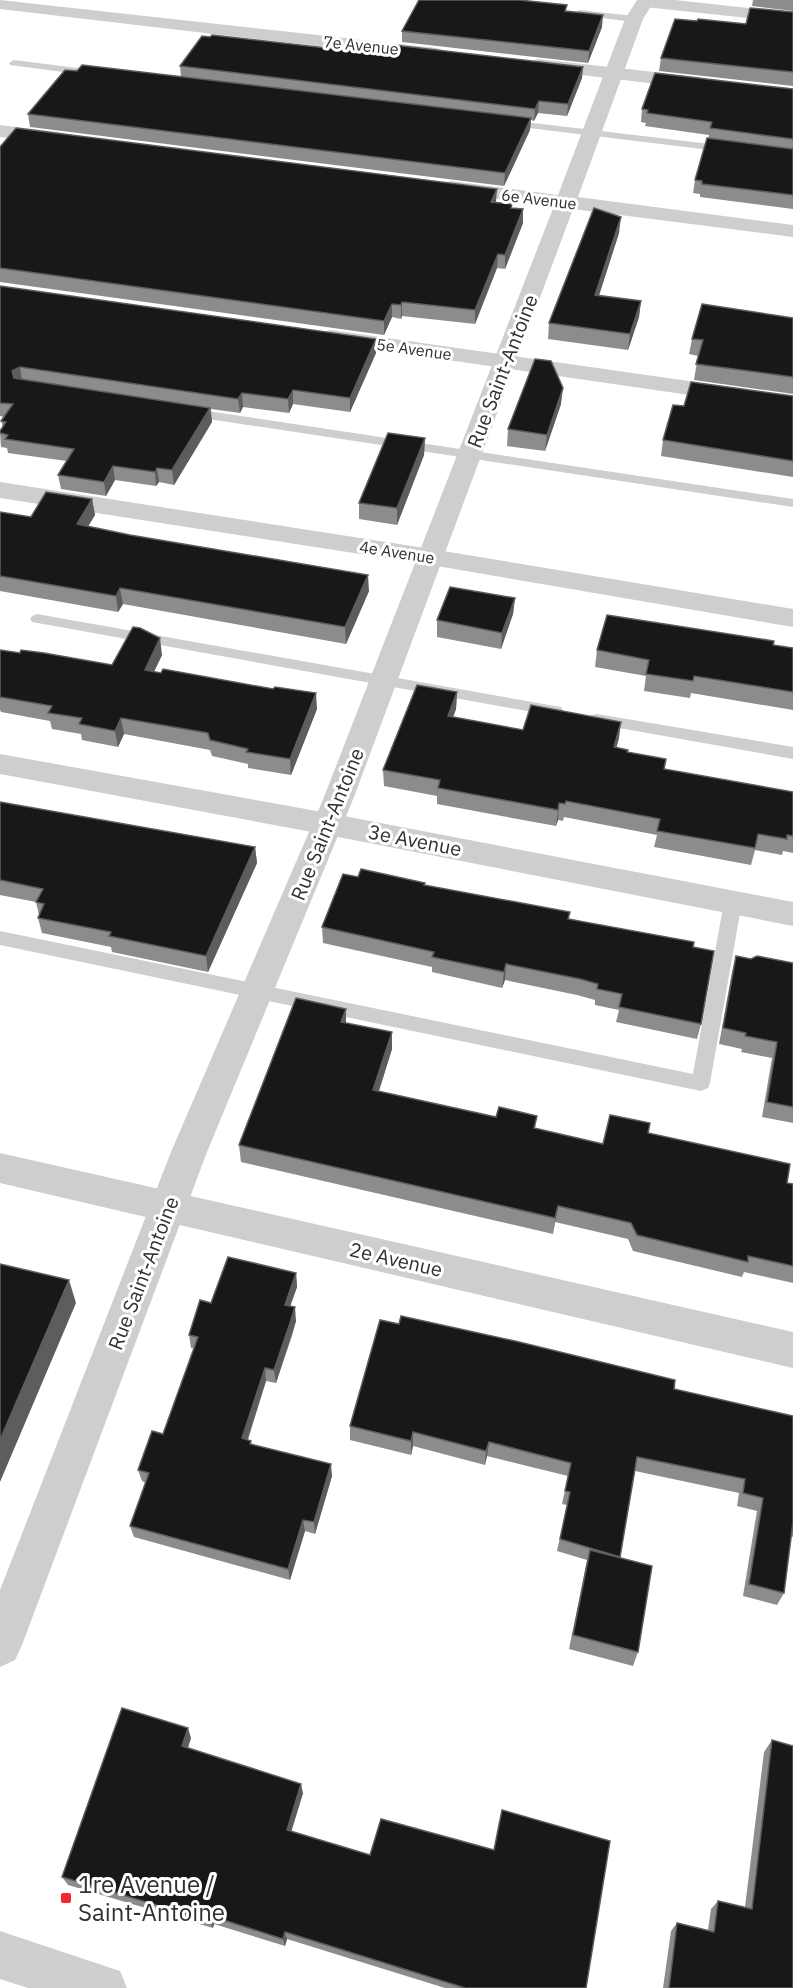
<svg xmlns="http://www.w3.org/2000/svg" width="793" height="1988" font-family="'IBM Plex Sans',sans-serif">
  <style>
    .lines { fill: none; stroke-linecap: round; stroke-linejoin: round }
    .service { fill: #cecece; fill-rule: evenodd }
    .minor { fill: #cecece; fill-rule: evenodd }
    .tertiary { fill: #cecece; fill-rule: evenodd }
    .wall { fill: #8c8c8c }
    .shaded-wall { fill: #5d5d5d }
    .building { fill: #181818; stroke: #5d5d5d; stroke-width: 1.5 }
    .poi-dot { fill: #f42730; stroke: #fff; stroke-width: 2 }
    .labels { text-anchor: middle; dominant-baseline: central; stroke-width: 6; stroke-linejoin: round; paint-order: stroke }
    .far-street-label { font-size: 16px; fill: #313131; stroke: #fff }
    .street-label { font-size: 20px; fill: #313131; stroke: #fff }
    .near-poi-label { font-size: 24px; fill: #313131; stroke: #fff; text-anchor: start }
  </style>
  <rect width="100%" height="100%" fill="#fff"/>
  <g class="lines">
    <g class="service">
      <path d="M580,10L634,16L639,19L634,22L577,15V11Z"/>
      <path d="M14,60L101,71L106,74L101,77L10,65L9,63Z"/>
      <path d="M507,120L727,146L732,149L727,152L503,125L502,123Z"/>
      <path d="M187,408L793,499V507L182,415L180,412Z"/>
      <path d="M37,614L555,706L561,707L563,711L561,715L555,716L32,622L30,619L32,616Z"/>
      <path d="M597,714L793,747V759L591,723L589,719L591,715Z"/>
      <path d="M733,896L739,897L742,902L710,1083L708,1088L701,1091L0,945V931L693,1074L724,902L727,897Z"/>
    </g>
    <g class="minor">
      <path d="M0,0L436,48L443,50L445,54L443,58L436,60L0,9Z"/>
      <path d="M638,0H675L793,13V23L645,7L639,6Z"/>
      <path d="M538,59L699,77L706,79L708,83L706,87L699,89L531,69L529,65L531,61Z"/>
      <path d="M331,330L793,396V410L323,342L320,337L323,332Z"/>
      <path d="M0,482L431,549L793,609V627L431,565L0,498Z"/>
      <path d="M0,754L328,813L793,902V926L328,835L0,774Z"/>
      <path d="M0,1153L793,1332V1368L0,1183Z"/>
    </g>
    <g class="tertiary">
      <path d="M637,0H655L643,19L578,197L793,225V237L573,209L354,797L207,1152L22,1645L15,1660L0,1667V1590L171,1152L324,797L554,206L451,193L444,191L441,187L444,183L451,181L558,195L625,19Z"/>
      <path d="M0,125L58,132L65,134L68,138L65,142L58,144L0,137Z"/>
      <path d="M0,1931L120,1971L127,1988H28L0,1979Z"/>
    </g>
  </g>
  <g class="wall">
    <path d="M753,0H793V11L752,6Z"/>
    <path d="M567,12L602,27L588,63L402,42V31Z"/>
    <path d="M793,12V86L659,71L661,58L697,21L746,24Z"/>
    <path d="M388,55L583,67L582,78L567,116L538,113L534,121L531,120L530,130L504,186L30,127L28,114L77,71L181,77L180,66Z"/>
    <path d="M793,89V209L700,197V194L693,193L695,180L709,135L645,126L646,123L641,122L642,109Z"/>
    <path d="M0,147L496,202L512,208L523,209V223L505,269L497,268L475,324L402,316L401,319L392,317L384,335L0,282Z"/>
    <path d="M619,233L599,295L641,301L639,317L628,350L548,339L549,323Z"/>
    <path d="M0,286L376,339V353L350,412L293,404L289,413L243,407L240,413L211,409L212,422L174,485L159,482L156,486L115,480L106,496L61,489L58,475L67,461L8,453L7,448L1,447L0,433L3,427L1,421L4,417L0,416Z"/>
    <path d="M793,318V394L694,380L698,356L689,354L692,339Z"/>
    <path d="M793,396V477L661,456L663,440L684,406Z"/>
    <path d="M561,404L545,451L507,446L508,429Z"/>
    <path d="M425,438L424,455L397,525L359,519V503Z"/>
    <path d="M92,499L95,515L88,526L369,591L346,644L123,604L118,612L0,591V512L31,517Z"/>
    <path d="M515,598L513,614L501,649L437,637V620Z"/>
    <path d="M773,645L793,648V710L691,693L690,698L644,691L646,676L595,667L597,650Z"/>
    <path d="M0,650L112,665L162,655L154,672L317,709L291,775L248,768V764L212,756L210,750L124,734L118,747L82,740L81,734L52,729L50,721L1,712L0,710Z"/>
    <path d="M457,692L456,709L453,717L523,730L619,738L616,748L664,769L793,792V853L783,851L782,855L755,850L751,865L654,847L657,835L564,817L563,821L558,820L556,826L437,804V796L384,786L383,770Z"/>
    <path d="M0,802L255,847L257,863L208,972L112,952L111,947L42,933L38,918L39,915L36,902L0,895Z"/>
    <path d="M358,877L425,883V885L693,947L701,1024L697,1039L616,1022L619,1010L595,1005V1000L577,995L505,980L502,988L432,972V967L323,943L322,927Z"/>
    <path d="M736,956L751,959L793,963V1123L762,1117L772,1058L741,1052L742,1049L719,1044L732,972Z"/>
    <path d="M346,1023L392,1032V1049L379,1091L496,1117L537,1116L535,1128L603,1144L648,1133L787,1183L793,1184V1283L744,1272L742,1277L633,1251L628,1239L555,1222L553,1234L241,1162L239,1145Z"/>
    <path d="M296,1273L297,1287L290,1306L296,1321L292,1336L276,1383L266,1381L248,1440L252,1444L332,1476L315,1534L305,1531L290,1580L134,1537L130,1526L146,1483L142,1481L138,1470L163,1434L194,1348H191L189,1335L211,1303Z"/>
    <path d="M674,1389L793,1416V1537L791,1536L784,1593L777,1605L743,1596L757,1511L737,1506L739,1493L635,1471L620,1558L638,1652L633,1666L569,1649L587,1560L557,1551L567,1505L562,1504L568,1476L487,1456L485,1465L413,1446L411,1455L350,1440V1426Z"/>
    <path d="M191,1738L188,1748L303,1793L291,1832L586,1988H445L287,1939L285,1946L214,1924L213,1928L68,1885L62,1877Z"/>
    <path d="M772,1740L793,1988H663L671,1931L677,1923L708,1930L711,1909L718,1901L745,1907L764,1752Z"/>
  </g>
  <g class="shaded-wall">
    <path d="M603,15L602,27L588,63L589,51Z"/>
    <path d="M583,67L582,78L567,116L568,104Z"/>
    <path d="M539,101L538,113L534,121L535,109Z"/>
    <path d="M531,118L530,130L504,186L505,173Z"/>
    <path d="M497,189L496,202H491Z"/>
    <path d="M523,209V223L505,269V255Z"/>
    <path d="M621,217L619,233L594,311L595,295Z"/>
    <path d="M498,254L497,268L475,324V310Z"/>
    <path d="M641,301L639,317L628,350L630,334Z"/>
    <path d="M402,302V316L401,319V305Z"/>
    <path d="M392,304V317L384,335V321Z"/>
    <path d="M376,339V353L350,412V398Z"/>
    <path d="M20,367L22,381L15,385L12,371Z"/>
    <path d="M563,388L561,404L545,451L547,435Z"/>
    <path d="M293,390V404L289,413L288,399Z"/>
    <path d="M242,393L243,407L240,413L238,399Z"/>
    <path d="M210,408L212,422L174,485L172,470Z"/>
    <path d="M425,438L424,455L397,525V508Z"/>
    <path d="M113,466L115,480L106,496L104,482Z"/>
    <path d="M157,468L159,482L156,486L155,472Z"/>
    <path d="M92,499L95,515L80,540L77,524Z"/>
    <path d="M368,575L369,591L346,644L345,627Z"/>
    <path d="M120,588L123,604L118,612L116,596Z"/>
    <path d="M515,598L513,614L501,649L502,633Z"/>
    <path d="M160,638L162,655L147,686L145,670Z"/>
    <path d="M457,692L456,709L447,733L448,716Z"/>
    <path d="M316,693L317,709L291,775L290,759Z"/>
    <path d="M121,718L124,734L118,747L115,731Z"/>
    <path d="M621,722L619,738L612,764L614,747Z"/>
    <path d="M559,803L558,820L556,826L558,810Z"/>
    <path d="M255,847L257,863L208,972L206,956Z"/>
    <path d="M506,964L505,980L502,988L504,972Z"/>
    <path d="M346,1009V1026L341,1022Z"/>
    <path d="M392,1032V1049L374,1106L373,1090Z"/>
    <path d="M558,1206L555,1222L553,1234L555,1218Z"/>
    <path d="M296,1273L297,1287L286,1318L285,1305Z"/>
    <path d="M69,1280L76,1303L0,1482V1440Z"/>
    <path d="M295,1307L296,1321L276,1383L274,1370Z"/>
    <path d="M265,1368L266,1381L244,1450L242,1438Z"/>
    <path d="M413,1432V1446L411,1455V1441Z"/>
    <path d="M489,1442L487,1456L485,1465L486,1451Z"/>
    <path d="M331,1464L332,1476L315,1534L314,1522Z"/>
    <path d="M303,1520L305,1531L290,1580L288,1569Z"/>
    <path d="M188,1728L191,1738L185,1756L182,1746Z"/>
    <path d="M301,1784L303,1793L289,1839L287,1830Z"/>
    <path d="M211,1916L214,1924L213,1928L210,1921Z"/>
    <path d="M285,1932L287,1939L285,1946L283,1939Z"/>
  </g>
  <g class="building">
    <path d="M419,0H519L567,5L565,11L603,15L589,51L402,31Z"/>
    <path d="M750,8L793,12V72L661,58L675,19L697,21L698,19L746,24Z"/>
    <path d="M212,35L388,55L394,45L583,67L568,104L539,101L535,109L180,66L202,36L210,37Z"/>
    <path d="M82,65L531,118L505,173L28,114L65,70L77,71Z"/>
    <path d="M655,73L793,89V139L710,128L712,122L647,113L648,110L642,109Z"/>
    <path d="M16,128L497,189L491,202L512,204L511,208L523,209L505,255L498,254L475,310L402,302L401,305L392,304L384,321L0,268V147Z"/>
    <path d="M707,138L793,149V195L702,184V181L695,180Z"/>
    <path d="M594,208L621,217L595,295L641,301L630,334L549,323Z"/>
    <path d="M0,286L376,339L350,398L293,390L288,399L242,393L238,399L20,367L12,371L14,378L210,408L172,470L157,468L155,472L113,466L104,482L58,475L74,449L5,439L8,435L0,433V431L6,422L1,421L13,404L0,403Z"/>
    <path d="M702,304L793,318V377L696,364L703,340L692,339Z"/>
    <path d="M535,359L551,361L563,388L547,435L508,429Z"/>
    <path d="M691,382L793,396V461L663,440L673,405L684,406Z"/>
    <path d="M388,433L425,438L397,508L359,503Z"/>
    <path d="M46,492L92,499L77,524L130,535L368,575L345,627L120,588L116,596L0,576V512L31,517Z"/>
    <path d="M450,587L515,598L502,633L437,620Z"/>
    <path d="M607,615L774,641L773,645L793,648V692L694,676L693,681L646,674L649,660L597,650Z"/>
    <path d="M133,627L140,628L160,638L145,670L161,673L163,669L273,689L275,687L316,693L290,759L246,752L248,749L210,740L208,733L121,718L115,731L79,724L82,718L48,713L52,706L0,697V650L20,653L21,650L44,653L112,665Z"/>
    <path d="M417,685L457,692L448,716L523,730L531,705L621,722L614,747L628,750L627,752L666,759L664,769L793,792V836L787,835V839L758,834L755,848L657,831L660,819L566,801L565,804L559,803L558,810L438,788L440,780L383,770Z"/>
    <path d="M0,802L255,847L206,956L109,936L111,932L38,918L44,904L36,902L43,889L0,880Z"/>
    <path d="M361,869L425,883L424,885L570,912L568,919L694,942L693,947L714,951L701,1024L619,1007L622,994L597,989L598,984L580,979L506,964L504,972L432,957L434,952L322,927L343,874L358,877Z"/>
    <path d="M736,956L751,959L757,956L793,963V1107L767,1102L777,1042L745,1036L746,1033L723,1028Z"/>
    <path d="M296,998L346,1009L341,1022L392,1032L373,1090L496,1117L499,1107L537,1116L534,1128L603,1144L610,1115L650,1123L648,1133L790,1164L787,1183L793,1184V1266L748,1256V1262L637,1235L631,1223L558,1206L555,1218L239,1145Z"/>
    <path d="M228,1257L296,1273L285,1305L295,1307L290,1323L274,1370L265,1368L242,1438L251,1441L250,1444L331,1464L314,1522L303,1520L288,1569L130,1526L149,1473L138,1470L152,1431L163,1434L198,1337L189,1335L200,1300L211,1303Z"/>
    <path d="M0,1264L69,1280L0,1440Z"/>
    <path d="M401,1316L515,1341L675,1380L674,1389L793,1416V1522L784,1593L749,1584L763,1498L743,1493L745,1479L637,1457L620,1557L560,1539L570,1492L565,1491L571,1463L489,1442L486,1451L413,1432L411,1441L350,1426L380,1320L399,1324Z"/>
    <path d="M590,1550L652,1566L638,1652L573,1635Z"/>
    <path d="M122,1708L188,1728L182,1746L301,1784L287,1830L370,1855L381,1819L494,1850L502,1810L610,1841L586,1988H465L285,1932L283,1939L211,1916L210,1921L62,1877Z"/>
    <path d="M772,1740L793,1746V1988H669L677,1923L714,1932L718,1901L752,1909Z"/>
  </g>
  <rect class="poi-dot" x="60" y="1892" width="12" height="12" rx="3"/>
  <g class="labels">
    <g class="far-street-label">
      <text transform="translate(361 45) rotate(6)">7e Avenue</text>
      <text transform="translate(539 199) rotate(7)">6e Avenue</text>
      <text transform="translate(414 349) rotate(8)">5e Avenue</text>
      <text transform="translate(397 552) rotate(9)">4e Avenue</text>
    </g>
    <g class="street-label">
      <text transform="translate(502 371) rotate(-69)">Rue Saint-Antoine</text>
      <text transform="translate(327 824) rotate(-68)">Rue Saint-Antoine</text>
      <text transform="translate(415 840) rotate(11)">3e Avenue</text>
      <text transform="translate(396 1259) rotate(13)">2e Avenue</text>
      <text transform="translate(143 1273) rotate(-69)">Rue Saint-Antoine</text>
    </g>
    <g class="near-poi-label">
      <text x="78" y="1884">1re Avenue /<tspan x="78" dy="28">Saint-Antoine</tspan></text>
    </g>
  </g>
</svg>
